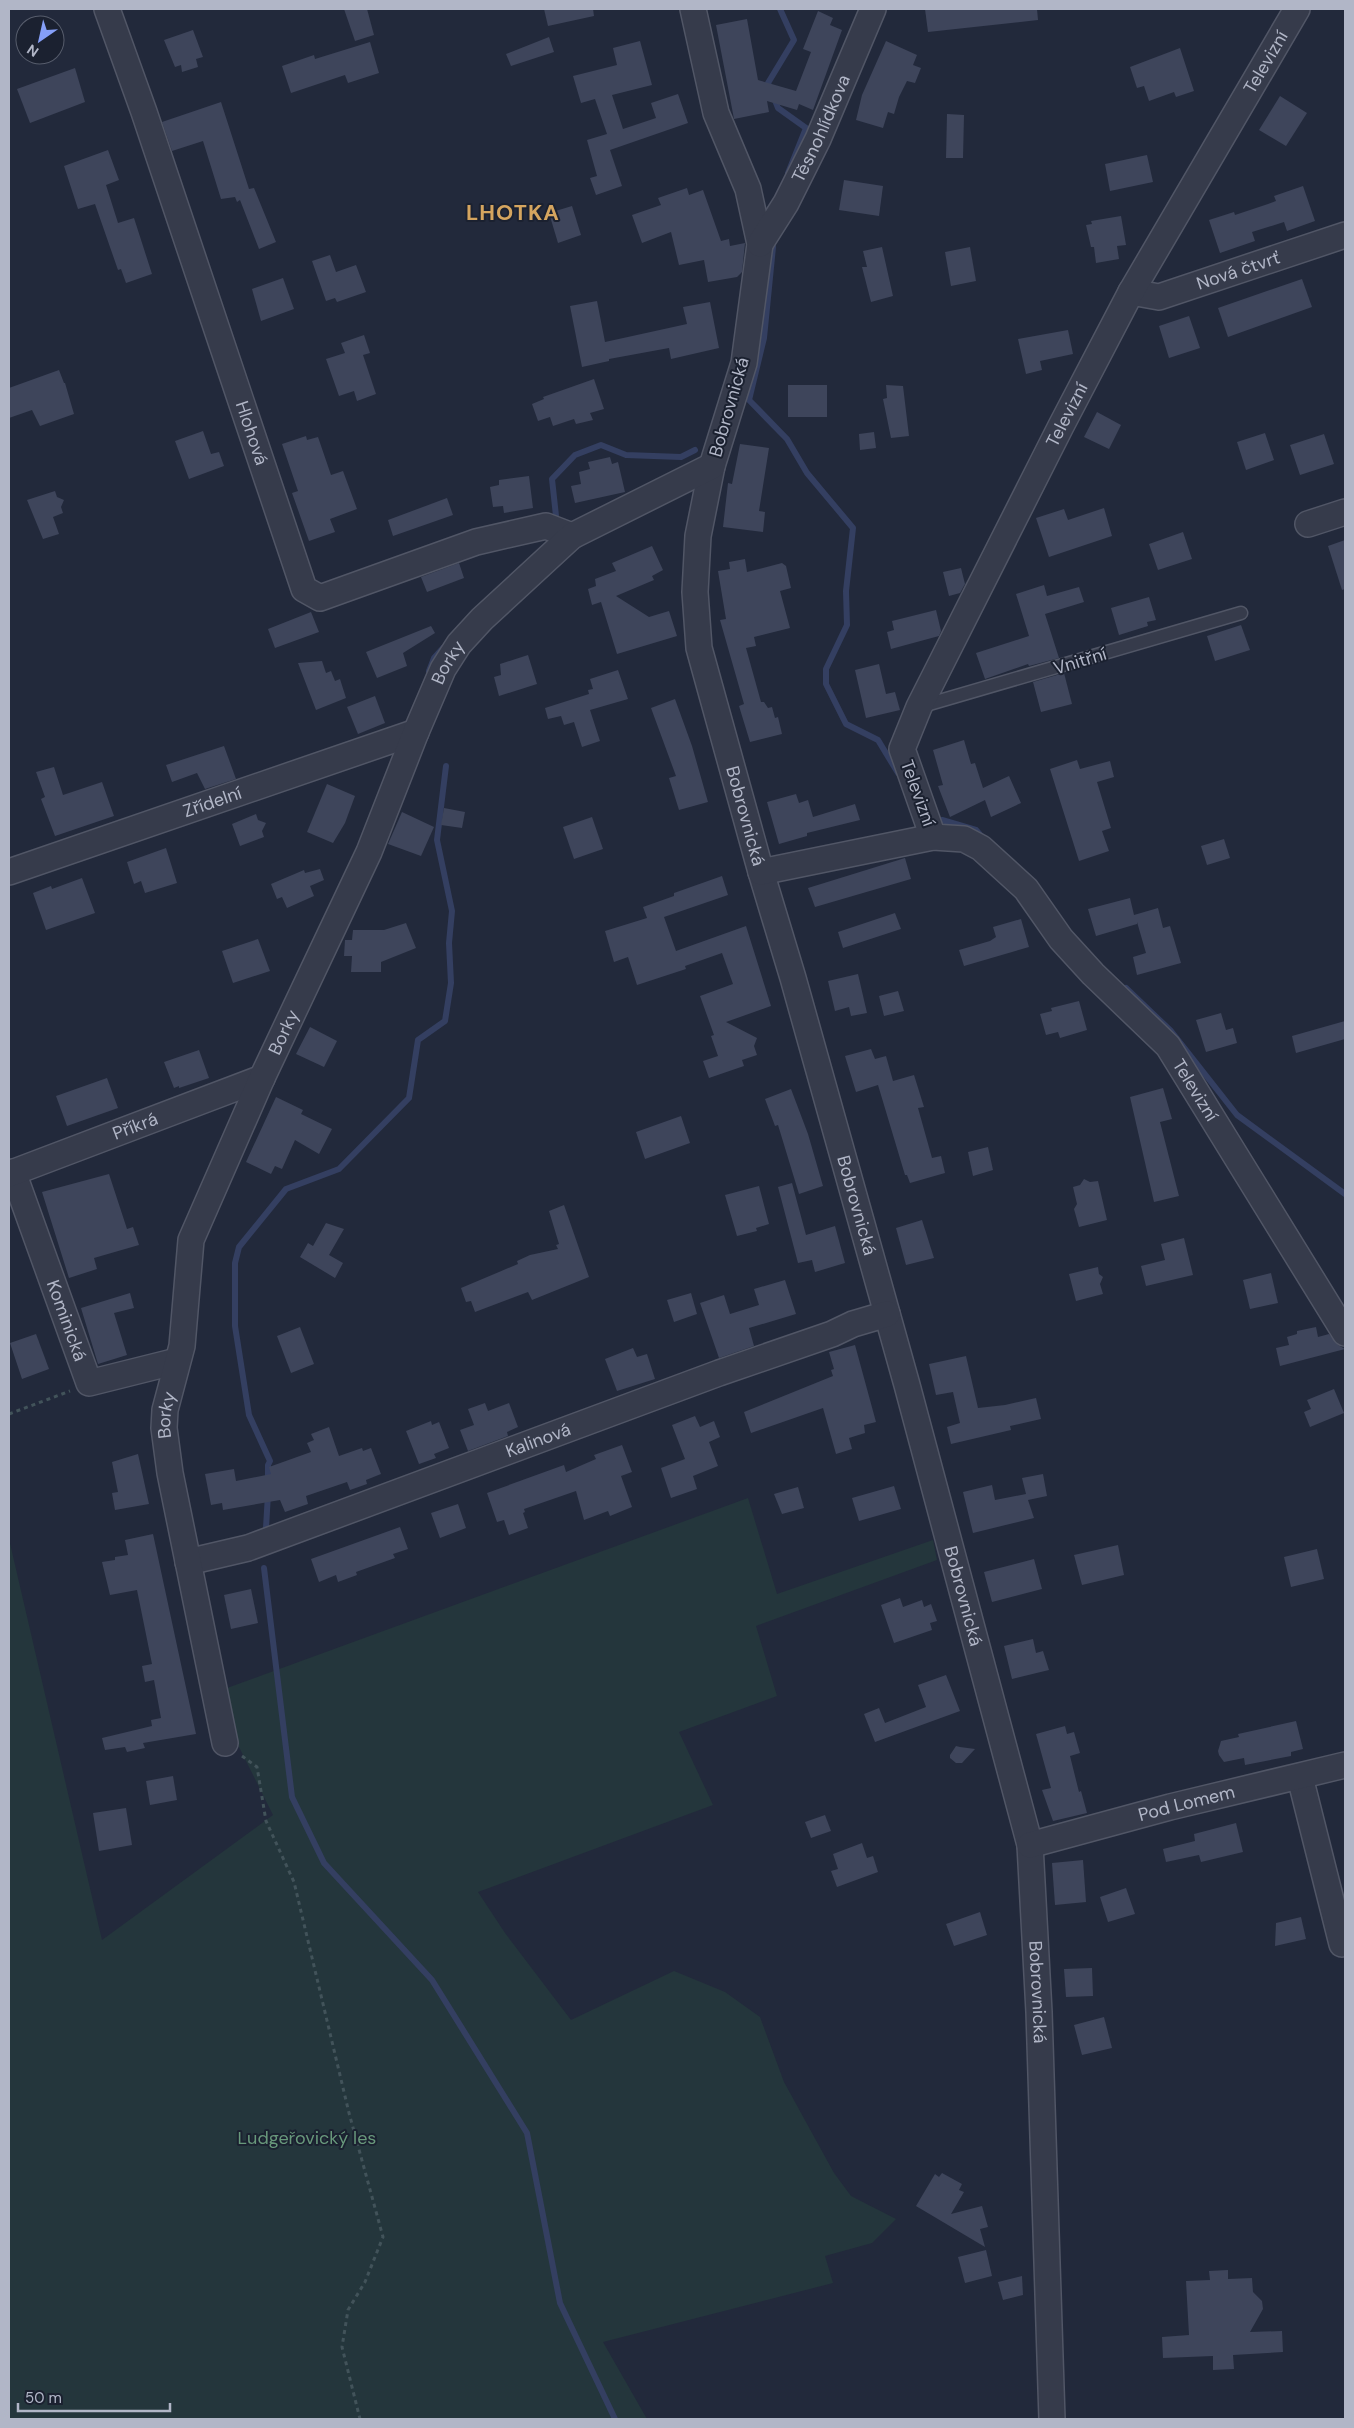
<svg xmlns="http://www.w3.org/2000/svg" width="1354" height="2428" font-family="'DM Sans',sans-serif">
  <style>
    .green { fill: #24363c }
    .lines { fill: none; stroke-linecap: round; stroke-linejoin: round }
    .stream { stroke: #343f61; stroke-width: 6 }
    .building { fill: #3e455b }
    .lane-casing { stroke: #515666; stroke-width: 15 }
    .street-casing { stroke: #515666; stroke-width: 28 }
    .path { stroke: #42535a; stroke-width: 3; stroke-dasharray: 4 4; stroke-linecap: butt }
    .lane { stroke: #363b4b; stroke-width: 12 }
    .street { stroke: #363b4b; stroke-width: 25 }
    .labels { text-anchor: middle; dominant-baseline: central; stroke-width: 4; stroke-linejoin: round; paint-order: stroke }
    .street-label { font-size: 18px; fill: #b1b6c7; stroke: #1b2130 }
    .park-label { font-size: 18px; fill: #68987b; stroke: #1b2130 }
    .district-label { font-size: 22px; font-weight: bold; letter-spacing: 1px; fill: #d5a55f; stroke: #1b2130 }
  </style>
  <rect width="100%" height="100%" fill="#22293b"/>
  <path class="green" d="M748,1498L777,1594L933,1540L937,1560L756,1626L777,1696L679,1732L713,1805L478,1892L505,1933L571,2020L674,1971L725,1992L760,2017L784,2082L834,2173L851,2196L896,2219L872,2243L825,2256L833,2283L603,2342L647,2419H9V1539L102,1940L273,1815L238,1745L227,1688Z"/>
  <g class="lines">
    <g class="stream">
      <path d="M780,9L794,40L768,83L778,108L806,128L788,173"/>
      <path d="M773,247L764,338L749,400L787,439L807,473L853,528L846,591L847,625L826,669V684L846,724L878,740L898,773"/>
      <path d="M556,516L552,479L575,455L601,445L626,455L681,457L695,450"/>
      <path d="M429,671L434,658L443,648"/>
      <path d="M942,820L976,830L983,838"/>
      <path d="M1126,988L1171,1031L1237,1115L1345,1194"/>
      <path d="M268,1481V1465L270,1461L249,1415L235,1326V1263L239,1247L286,1189L339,1169L409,1098L418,1040L445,1021L451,983L449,943L452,911L437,840L446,766"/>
      <path d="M266,1528L268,1494"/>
      <path d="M264,1568L292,1797L324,1863L432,1980L527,2133L560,2303L615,2419"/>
    </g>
  </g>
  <g class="building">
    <path d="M344,9H367L374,35L355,41Z"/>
    <path d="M544,9H593L594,16L548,26Z"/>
    <path d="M925,9H1037L1038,20L928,32Z"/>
    <path d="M818,11L833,18L830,25L842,30L813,110L799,104L797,110L767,101L769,112L734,119L716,25L747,19L758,80L796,91L811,52L803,49Z"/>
    <path d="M193,30L203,57L196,59L198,67L182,72L181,65L175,67L164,40Z"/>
    <path d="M549,37L554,52L511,66L506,54Z"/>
    <path d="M640,41L652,85L612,95L623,129L656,118L651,103L678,94L688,123L610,150L622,186L596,195L590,178L597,176L587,140L607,134L595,99L581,103L573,76L617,65L613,48Z"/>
    <path d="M886,41L917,55L913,65L921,68L915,83L907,81L899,97L894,114L888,112L883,128L856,120L862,95Z"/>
    <path d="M370,42L379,73L348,83L345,75L291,93L282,66L314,55L315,59Z"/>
    <path d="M1180,48L1194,91L1176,97L1174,92L1149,101L1144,86L1137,88L1130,67Z"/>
    <path d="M75,68L85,102L30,123L17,89Z"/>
    <path d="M1280,96L1307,113L1286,146L1259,130Z"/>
    <path d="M221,102L249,189L254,188L276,242L259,249L240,200L237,202L235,197L221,199L203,141L172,151L162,122Z"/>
    <path d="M947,114L964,115L963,158H946Z"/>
    <path d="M108,150L119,180L106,185L118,223L134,218L152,274L126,283L121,269L118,270L95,204L78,209L64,166Z"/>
    <path d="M1147,155L1153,182L1110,191L1105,164Z"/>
    <path d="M844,180L883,186L879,216L839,210Z"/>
    <path d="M1303,186L1315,221L1287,231L1284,222L1252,232L1255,241L1220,253L1209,220L1234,212L1235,215L1268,204L1276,201L1274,196Z"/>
    <path d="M687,188L689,195L703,190L721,241L729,239L730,246L745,243L742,272L737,277L708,282L704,260L679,265L671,232L642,243L632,215L661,205L658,198Z"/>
    <path d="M572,206L581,235L558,243L549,213Z"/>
    <path d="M1121,216L1126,245L1117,246L1119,259L1096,263L1094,247H1091L1086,225L1092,224L1091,221Z"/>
    <path d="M882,247L893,296L871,302L862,267H867L863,251Z"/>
    <path d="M970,247L976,281L951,286L945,252Z"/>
    <path d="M330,255L336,272L356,265L366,292L337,302L335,298L326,301L312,261Z"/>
    <path d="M283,278L294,309L261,321L252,289Z"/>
    <path d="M1302,279L1312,307L1228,337L1218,308Z"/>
    <path d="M597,301L605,342L687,324L683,307L710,302L719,348L671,359L669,348L609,359V361L582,367L570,306Z"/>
    <path d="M1189,316L1200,348L1169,358L1159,326Z"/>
    <path d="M1068,330L1073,354L1040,361L1042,370L1026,374L1018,339Z"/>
    <path d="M364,335L370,353L363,355L376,394L357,401L354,391L339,396L326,359L345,353L341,343Z"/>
    <path d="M59,370L64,383H65L74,414L40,426L32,410L9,418V388Z"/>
    <path d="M594,379L604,409L590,413L593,420L576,424L574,419L553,426L550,417L538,421L532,404L544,399L543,397Z"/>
    <rect x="788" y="385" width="39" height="32"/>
    <path d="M886,385L903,386L909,436L891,438L883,399L887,398Z"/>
    <path d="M1097,412L1121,425L1109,449L1084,437Z"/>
    <path d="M203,431L211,454L219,452L224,466L189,479L175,441Z"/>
    <path d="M874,432L876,448L860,450L859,434Z"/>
    <path d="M1265,433L1274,460L1246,470L1237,442Z"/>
    <path d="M1324,434L1334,464L1300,475L1290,445Z"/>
    <path d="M306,436L307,440L318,437L331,475L343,471L357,509L330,519L335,532L309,541L292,493L298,491L282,444Z"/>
    <path d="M740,444L769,448L759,511L765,512L763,532L723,527L728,483L732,484Z"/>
    <path d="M610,457L612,464L618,462L625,492L575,503L571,486L581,484L579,472L590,469L588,462Z"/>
    <path d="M529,476L533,508L504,513L503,506L493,507L490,487L499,485V480Z"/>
    <path d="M55,491L57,497L64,500L61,507L63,513L53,517L59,534L43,539L27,500Z"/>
    <path d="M447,498L453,515L393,536L388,520Z"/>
    <path d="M1104,508L1112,536L1049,557L1036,518L1064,509L1068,520Z"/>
    <path d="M1183,532L1192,559L1158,570L1149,544Z"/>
    <path d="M1345,540V589L1342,590L1328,546Z"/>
    <path d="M652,546L663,570L652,576L654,580L616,596L649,617L669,611L677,636L617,654L601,602L592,605L588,589L596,586L595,579L616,571L612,563Z"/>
    <path d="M745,559L747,572L782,563L786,566L791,588L780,591L790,628L754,637L756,646L746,648L761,702H764L768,708L772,707L775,718L778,717L782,734L750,742L739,706L744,704L720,620L726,619L718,571L730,569L729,562Z"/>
    <path d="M459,563L464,578L427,592L421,577Z"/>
    <path d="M961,568L965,584L960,593L949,596L943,572Z"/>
    <path d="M1044,585L1047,596L1079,587L1084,602L1045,614L1059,658L1029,666L1028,664L985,679L976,653L1029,636L1016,594Z"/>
    <path d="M1149,597L1156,620L1147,622L1148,626L1119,635L1111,608Z"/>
    <path d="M936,610L941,631L939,636L891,649L887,632L894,630L892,621Z"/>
    <path d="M311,612L319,632L275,648L268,629Z"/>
    <path d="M1241,625L1250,650L1215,661L1207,636Z"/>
    <path d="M431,626L435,633L403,653L407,666L377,678L366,652Z"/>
    <path d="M528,655L537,684L499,696L494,677L501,675L500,664Z"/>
    <path d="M322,661L326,673L331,671L335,681L340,679L346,698L316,710L298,663Z"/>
    <path d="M879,664L886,694L895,692L900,710L866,718L855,670Z"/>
    <path d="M618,670L628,699L590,710L600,741L582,747L574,722L564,725L561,716L548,719L545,708L589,694L588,690L593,689L590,679Z"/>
    <path d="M1064,673L1072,704L1041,712L1033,682Z"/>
    <path d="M375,696L385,723L358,734L347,707Z"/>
    <path d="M675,699L692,746L708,802L679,810L669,778L676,776L651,708Z"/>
    <path d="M964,740L971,764L975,763L983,788L1009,776L1021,803L991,817L985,800L950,817L938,786L943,785L933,750Z"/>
    <path d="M224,746L236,779L205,789L197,773L172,782L166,765Z"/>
    <path d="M1077,760L1080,769L1110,761L1114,777L1097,782L1111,828L1102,831L1109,851L1079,861L1050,769Z"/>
    <path d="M54,767L63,795L102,782L114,816L55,836L41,799L45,797L36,772Z"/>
    <path d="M327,784L355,796L345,823L333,843L307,832Z"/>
    <path d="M796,794L799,803L808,800L813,817L855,804L860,820L807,833V836L779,844L767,802Z"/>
    <path d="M444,808L465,812L462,828L441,825Z"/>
    <path d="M402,812L434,827L421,856L388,844Z"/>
    <path d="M256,814L258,820L266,823L262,831L264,837L240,846L232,824Z"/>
    <path d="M592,817L603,849L574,859L563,827Z"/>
    <path d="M1224,839L1230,858L1207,865L1201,846Z"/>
    <path d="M166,848L177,883L145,893L141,881L134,884L127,862Z"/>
    <path d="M905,858L911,879L815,907L808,888Z"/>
    <path d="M320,869L324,880L310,886L314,896L287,908L282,897L277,899L271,884L304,870L305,873Z"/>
    <path d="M722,876L728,895L664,917L676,951L746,926L771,1006L726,1022L757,1038L754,1046L757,1055L742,1060L744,1066L709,1078L703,1061L718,1056L711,1036L714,1035L700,996L733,984L722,953L685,966L686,969L637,985L628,957L614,962L605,931L647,918L643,907L674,896V893Z"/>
    <path d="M82,878L95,913L46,930L33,893L51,886L52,889Z"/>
    <path d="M1130,898L1134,915L1158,908L1163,928L1170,926L1181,963L1137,975L1133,957L1146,953L1137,922V924L1096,936L1088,909Z"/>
    <path d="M895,913L901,929L843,948L838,932Z"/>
    <path d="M1021,919L1029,947L964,966L959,950L990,941L996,937L993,927Z"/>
    <path d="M406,923L416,948L381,962V972H351L352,956H344L345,940H352L353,930H384Z"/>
    <path d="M258,939L270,971L233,983L222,951Z"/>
    <path d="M858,974L867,1013L851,1016L849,1007L835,1011L828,981Z"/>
    <path d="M898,991L904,1011L884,1016L879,996Z"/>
    <path d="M1079,1001L1087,1030L1060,1038L1058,1032L1046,1035L1040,1014L1052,1011L1051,1008Z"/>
    <path d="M1221,1013L1226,1030L1233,1028L1237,1043L1206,1052L1196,1020Z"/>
    <path d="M1345,1021V1039L1296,1053L1292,1036Z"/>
    <path d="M310,1027L337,1041L324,1067L296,1054Z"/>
    <path d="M871,1049L875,1059L886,1056L893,1081L914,1075L924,1107L918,1108L932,1158L941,1156L945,1173L910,1183L907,1175H905L878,1085L856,1092L845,1056Z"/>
    <path d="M199,1050L209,1078L179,1088V1086L174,1088L164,1062Z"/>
    <path d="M107,1078L118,1108L67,1126L56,1096Z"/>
    <path d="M1163,1088L1172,1119L1160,1122L1179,1196L1154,1202L1130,1097Z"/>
    <path d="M791,1089L808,1134L823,1186L799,1194L778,1125L775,1126L765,1099Z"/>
    <path d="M276,1097L303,1110L301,1114L332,1129L319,1154L295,1140L282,1169L275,1166L271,1174L246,1162Z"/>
    <path d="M681,1116L690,1143L645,1159L636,1132Z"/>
    <path d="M988,1147L993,1170L973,1176L968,1152Z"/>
    <path d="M109,1174L127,1229L133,1227L139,1245L94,1258L97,1269L69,1278L42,1192Z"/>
    <path d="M1084,1179L1090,1182L1098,1181L1107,1220L1079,1227L1074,1209L1077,1204L1073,1187L1080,1185Z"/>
    <path d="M792,1183L806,1235L835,1226L845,1263L815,1272L812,1260L798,1263L778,1187Z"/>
    <path d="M759,1186L769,1224L756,1228L757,1231L737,1236L725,1195Z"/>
    <path d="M564,1205L589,1277L532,1300L528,1292L475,1312L471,1301L466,1302L461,1288L518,1264L517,1261L530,1255L558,1249L556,1245L559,1244L549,1211Z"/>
    <path d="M922,1220L934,1258L906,1265L896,1228Z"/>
    <path d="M326,1223L344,1229L329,1255L343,1263L335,1278L300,1257L308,1243L313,1246Z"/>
    <path d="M1184,1238L1193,1275L1146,1286L1141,1266L1165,1260L1161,1244Z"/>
    <path d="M1098,1267L1099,1274L1103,1277L1100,1284L1103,1294L1076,1301L1069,1274Z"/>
    <path d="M1271,1273L1278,1303L1250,1309L1243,1280Z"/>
    <path d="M785,1280L796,1314L749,1328L754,1346L719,1358L700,1303L724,1295L730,1314L759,1305L754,1289Z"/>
    <path d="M130,1293L134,1308L114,1313L127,1355L98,1364L81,1308Z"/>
    <path d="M691,1293L697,1314L674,1322L667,1300Z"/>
    <path d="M300,1327L314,1364L291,1373L277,1336Z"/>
    <path d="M1316,1327L1318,1337L1329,1334L1338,1345L1345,1349L1280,1366L1276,1348L1289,1345L1287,1337L1297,1334V1331Z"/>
    <path d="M36,1334L49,1369L22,1379L10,1343Z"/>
    <path d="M855,1345L876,1422L864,1425L865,1433L849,1438L852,1449L836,1454L823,1408L751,1433L744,1412L833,1376L831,1370L834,1369L829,1352Z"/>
    <path d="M633,1348L637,1357L647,1354L655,1379L617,1391L605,1359Z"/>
    <path d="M966,1356L978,1408L1005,1405L1036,1398L1041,1419L1010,1426L1011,1430L951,1444L947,1427L960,1423L953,1392L936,1395L929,1364Z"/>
    <path d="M1334,1389L1344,1413L1310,1427L1304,1412L1311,1409L1307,1400Z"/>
    <path d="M485,1403L488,1411L509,1403L518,1427L507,1432L508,1436L468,1451L460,1430L474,1425L468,1409Z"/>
    <path d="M695,1416L700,1427L714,1421L720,1437L709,1442L718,1466L693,1476L697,1489L671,1498L661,1468L685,1459L672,1425Z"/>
    <path d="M431,1421L432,1425L439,1422L449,1448L434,1454L436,1458L419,1464L406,1431Z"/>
    <path d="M329,1427L339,1456L362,1448L363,1451L371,1448L381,1474L366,1480L367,1484L350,1490L347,1482L306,1496L308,1504L285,1512L280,1500L223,1510L222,1503L211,1505L205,1474L234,1469L236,1481L271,1474L269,1467L311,1452L307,1443L314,1440L311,1434Z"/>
    <path d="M622,1445L632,1472L621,1476L632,1507L610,1516L608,1511L584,1520L576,1491L524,1509L525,1512L523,1513L528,1528L509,1535L504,1520L497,1522L487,1493L564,1465L566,1472L596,1459L594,1455Z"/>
    <path d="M138,1454L149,1504L115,1510L112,1493L118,1492L112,1462Z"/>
    <path d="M1043,1474L1047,1496L1028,1500L1034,1518L973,1533L963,1492L992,1485L995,1500L1026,1494L1022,1478Z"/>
    <path d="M894,1486L901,1509L859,1521L852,1498Z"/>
    <path d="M798,1487L804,1508L782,1514L774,1494Z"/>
    <path d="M458,1504L466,1528L440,1538L431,1513Z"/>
    <path d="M400,1527L408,1549L393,1554L395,1558L356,1572L357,1575L338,1582L336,1575L319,1582L311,1559Z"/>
    <path d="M153,1534L196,1734L143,1743L145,1748L127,1752L125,1747L105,1750L102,1738L152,1726L151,1720L161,1718L154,1680L145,1682L142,1666L152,1664L137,1590L110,1595L102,1562L115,1560V1557L128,1555L125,1540Z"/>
    <path d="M1118,1545L1124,1575L1082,1585L1074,1555Z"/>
    <path d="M1317,1549L1324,1579L1291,1587L1284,1557Z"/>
    <path d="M1034,1559L1042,1589L992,1602L984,1572Z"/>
    <path d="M251,1589L258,1623L231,1629L224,1595Z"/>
    <path d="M900,1598L903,1607L922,1600L924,1607L931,1604L937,1621L930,1623L932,1630L894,1643L881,1605Z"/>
    <path d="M1033,1639L1036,1653L1043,1651L1049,1670L1012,1679L1004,1646Z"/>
    <path d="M946,1675L960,1711L875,1742L864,1714L879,1708L885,1723L926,1707L918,1685Z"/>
    <path d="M1296,1721L1303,1749L1291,1752V1756L1245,1765L1244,1758L1224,1762L1219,1755L1218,1751L1221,1741L1239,1737L1238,1734Z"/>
    <path d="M1065,1726L1067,1734L1074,1732L1080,1753L1070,1756L1079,1792L1081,1791L1087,1813L1053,1821L1042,1790L1051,1788L1036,1734Z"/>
    <path d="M956,1746L960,1747L975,1749L962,1763H956L950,1758V1755Z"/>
    <path d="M173,1776L177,1800L150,1805L146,1781Z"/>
    <path d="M126,1808L132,1845L99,1851L93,1813Z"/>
    <path d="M825,1815L831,1831L811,1838L805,1822Z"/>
    <path d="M1236,1823L1243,1852L1201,1862L1199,1855L1166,1862L1163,1849L1195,1841L1194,1834Z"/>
    <path d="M862,1843L867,1858L873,1856L878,1872L837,1887L831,1871L838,1869L833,1854Z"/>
    <path d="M1083,1860L1086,1902L1055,1905L1052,1863Z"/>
    <path d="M1126,1888L1135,1914L1108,1922L1100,1897Z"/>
    <path d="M980,1912L987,1935L954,1946L946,1924Z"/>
    <path d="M1301,1917L1306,1939L1275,1946L1276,1923Z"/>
    <path d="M1092,1968L1093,1996L1066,1997L1064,1969Z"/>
    <path d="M1104,2017L1112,2048L1082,2055L1074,2025Z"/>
    <path d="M942,2173L962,2184L959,2190L964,2192L951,2214L982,2206L988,2227L980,2229L985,2247L916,2206L935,2174L939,2177Z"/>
    <path d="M986,2250L992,2276L965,2283L958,2257Z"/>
    <path d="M1228,2270V2279L1252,2278L1253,2292L1262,2301L1263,2309L1250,2332L1282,2331L1283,2352L1233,2355L1234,2369L1213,2370V2356L1163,2358L1162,2337L1189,2335L1186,2281L1210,2280L1209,2271Z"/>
    <path d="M1022,2276L1023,2295L1003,2300L998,2282Z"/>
  </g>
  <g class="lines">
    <g class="lane-casing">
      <path id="lane" d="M919,707L1241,613"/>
    </g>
    <g class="street-casing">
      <g id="street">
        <path id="s1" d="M107,9L144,112L304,589L320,598L476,542L546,526L572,536"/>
        <path id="s2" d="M693,9L716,113L748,189L760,244L744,363L712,466L698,536L695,592L699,648L761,872L793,978L907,1385L1030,1845L1039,2012L1052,2419"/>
        <path id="s3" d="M760,244L786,203L818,139L873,9"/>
        <path id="s4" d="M1131,292L1159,297L1345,235"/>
        <path d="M1308,524L1345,512"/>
        <path id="s5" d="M933,837L902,749L919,707L1061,426L1131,292L1297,9"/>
        <path id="s6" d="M9,872L416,732"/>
        <path id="s7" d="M761,872L933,837L964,839L981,848L1026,889L1061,939L1093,974L1168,1046L1345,1333"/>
        <path id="s8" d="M13,1172L89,1383L177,1361"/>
        <path id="s9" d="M9,1174L262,1078"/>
        <path id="s10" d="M188,1562L248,1548L719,1373L832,1334L853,1324L887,1314"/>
        <path id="s11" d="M225,1743L170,1473L164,1428L165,1410L182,1346L191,1240L262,1078L369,852L416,732L443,669L459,644L482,619L572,536L712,466"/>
        <path d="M1300,1777L1342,1944"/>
        <path id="s12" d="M1030,1845L1170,1807L1345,1765"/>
      </g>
    </g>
    <g class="path">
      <path d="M9,1414L70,1391"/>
      <path d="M242,1756L257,1767L266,1821L294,1882L349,2113L383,2237L365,2282L348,2310L342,2347L360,2419"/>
    </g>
    <use href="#lane" class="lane"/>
    <use href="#street" class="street"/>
  </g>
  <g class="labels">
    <g class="street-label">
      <text stroke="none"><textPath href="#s5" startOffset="871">Televizní</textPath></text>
      <text stroke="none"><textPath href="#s3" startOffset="131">Těsnohlídkova</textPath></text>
      <text stroke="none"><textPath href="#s4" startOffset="112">Nová čtvrť</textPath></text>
      <text transform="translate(729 407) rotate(-74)">Bobrovnická</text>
      <text stroke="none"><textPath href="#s5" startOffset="466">Televizní</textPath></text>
      <text stroke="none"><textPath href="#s1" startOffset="448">Hlohová</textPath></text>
      <text transform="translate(1080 661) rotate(-17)">Vnitřní</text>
      <text stroke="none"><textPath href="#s11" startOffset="1144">Borky</textPath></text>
      <text transform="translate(918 793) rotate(70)">Televizní</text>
      <text stroke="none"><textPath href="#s6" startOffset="215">Zřídelní</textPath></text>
      <text stroke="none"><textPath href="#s2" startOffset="831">Bobrovnická</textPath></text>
      <text stroke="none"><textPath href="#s11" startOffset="739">Borky</textPath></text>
      <text stroke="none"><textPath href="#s7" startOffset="551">Televizní</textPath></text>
      <text stroke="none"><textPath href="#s9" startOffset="135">Příkrá</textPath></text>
      <text stroke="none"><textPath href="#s2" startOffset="1236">Bobrovnická</textPath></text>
      <text stroke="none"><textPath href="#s8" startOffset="158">Kominická</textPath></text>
      <text stroke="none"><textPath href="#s11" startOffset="334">Borky</textPath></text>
      <text stroke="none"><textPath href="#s10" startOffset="371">Kalinová</textPath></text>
      <text stroke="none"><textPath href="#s2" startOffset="1641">Bobrovnická</textPath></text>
      <text stroke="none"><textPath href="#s12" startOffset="162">Pod Lomem</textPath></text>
      <text stroke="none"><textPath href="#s2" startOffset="2046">Bobrovnická</textPath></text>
    </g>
    <g class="park-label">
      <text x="307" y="2138">Ludgeřovický les</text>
    </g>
    <g class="district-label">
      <text x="513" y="212">LHOTKA</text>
    </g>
  </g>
  <rect width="1354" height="2428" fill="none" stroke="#b1b6c7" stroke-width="20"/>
  <g transform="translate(40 40) rotate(214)"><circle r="24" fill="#1b2130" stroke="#575d6c"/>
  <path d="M0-4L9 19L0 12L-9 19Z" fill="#859ff8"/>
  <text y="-8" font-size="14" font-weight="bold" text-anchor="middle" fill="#b1b6c7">N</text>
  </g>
  <path d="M18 2403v8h152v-8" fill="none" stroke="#b1b6c7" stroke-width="2.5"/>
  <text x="25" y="2403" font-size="15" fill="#b1b6c7" stroke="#1b2130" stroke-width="4" paint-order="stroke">50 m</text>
</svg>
